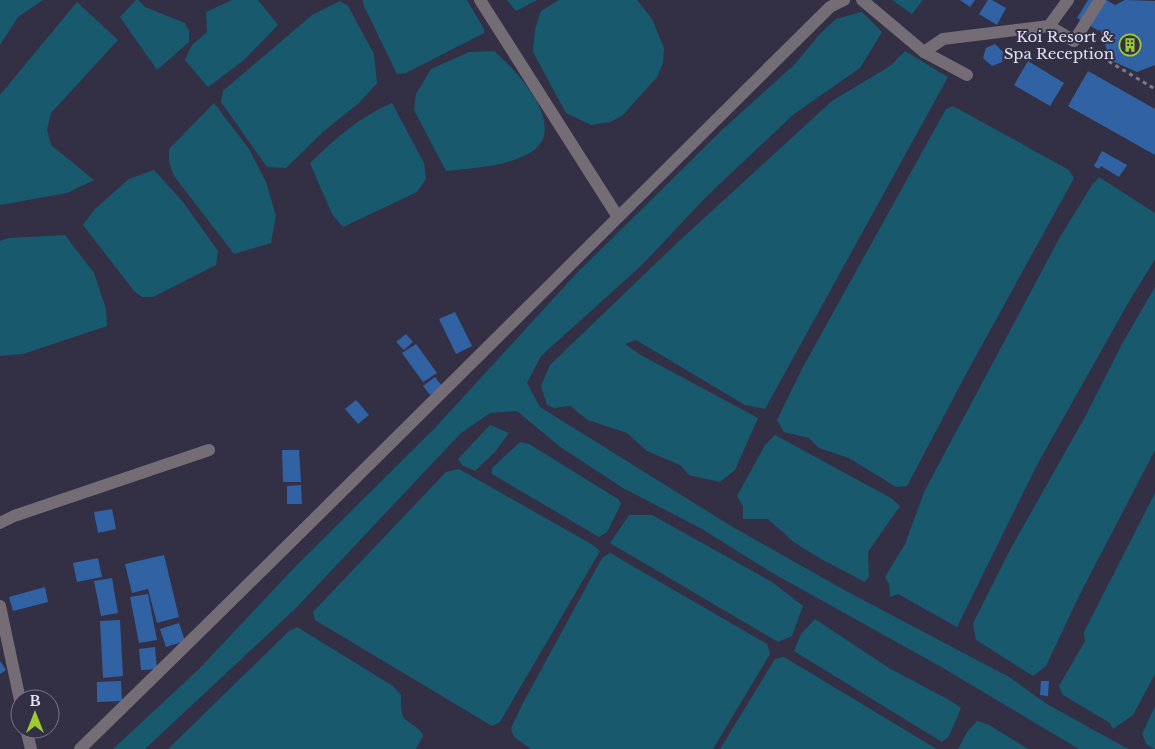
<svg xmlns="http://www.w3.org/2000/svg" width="1155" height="749" font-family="'Libre Baskerville',serif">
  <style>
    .water { fill: #18596d }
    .building { fill: #3162a4 }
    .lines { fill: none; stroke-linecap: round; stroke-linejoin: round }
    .path { stroke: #7c7a8d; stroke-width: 3; stroke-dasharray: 4 4; stroke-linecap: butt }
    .minor { stroke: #756d76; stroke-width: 12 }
    .labels { text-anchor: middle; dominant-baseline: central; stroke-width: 4; stroke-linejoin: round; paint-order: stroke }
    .poi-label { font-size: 15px; fill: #e1e0ef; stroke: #333046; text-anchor: end }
  </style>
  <rect width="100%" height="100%" fill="#333046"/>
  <g class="water">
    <path d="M0,0H43L18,17L0,45Z"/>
    <path d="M136,0H138L145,7L185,23L189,31V42L157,70L120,17Z"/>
    <path d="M232,0H258L278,25L244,60L208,87L185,60L192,45L207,32L206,12Z"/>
    <path d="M363,0H467L484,29V33L406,73L397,74L363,4Z"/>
    <path d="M507,0H537L516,11Z"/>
    <path d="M559,0H637L652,19L664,48L663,63L657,77L622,116L610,122L591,125L566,113L533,52L535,29L541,11Z"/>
    <path d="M892,0H923L912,14Z"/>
    <path d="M340,1L348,6L374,54L377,83L360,102L324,131L286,168L267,167L221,102L223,91L312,15Z"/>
    <path d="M77,2L118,40L51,113L47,130L51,145L94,180L67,193L0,205V95Z"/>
    <path d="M862,12L882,32L860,68L794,114L707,196L643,264L541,356L527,383L540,407L731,526L846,591L1009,677L1047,704L1128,749H1079L943,668L769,571L702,529L623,488L559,446L517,411L490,413L461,433L296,608L145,749H113L199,669L294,568L434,429L575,275L723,129L794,65L820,34L836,19Z"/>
    <path d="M494,51C516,70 573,130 528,154C503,167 474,168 446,171L414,110L416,94L431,69L469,52Z"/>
    <path d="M905,51L948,77L765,409L745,405L636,340L625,344L639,354L758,418L735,470L720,482L689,475L680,465L647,451L627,433L588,420L570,406L554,408L547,405L541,386L550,365L678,242L832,101L890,66Z"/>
    <path d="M214,103L249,149L266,182L276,216L271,243L234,254L174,176L169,162V149Z"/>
    <path d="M392,103L424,163L426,179L417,192L343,227L332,214L310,163C335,139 359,117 392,103Z"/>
    <path d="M953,106L1069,170L1074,178L966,374L907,486L896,487L849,458L819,448L809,438L784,432L777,420L803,367L946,109Z"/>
    <path d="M154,170L183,202L218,251L216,265L153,297H142L134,291L83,225L95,209L129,179Z"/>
    <path d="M1099,177L1155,213V259L1127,305L1038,463L957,627L898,594L890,597L889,584L885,577L905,544L925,490L1060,237L1092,185Z"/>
    <path d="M65,235L94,273L106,309L107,326L23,354L0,356V241L8,238Z"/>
    <path d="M1155,287V450L1078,598L1046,666L1033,676L976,640L973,623L1011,548L1085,417L1122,344Z"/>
    <path d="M490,425L509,433L495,452L475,471L462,465L458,459Z"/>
    <path d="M775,435L891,498L900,506L868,552L869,576L865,582L821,559L795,543L768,519H743V506L737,496L765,445Z"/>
    <path d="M520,442L529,444L618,499L621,504L607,532L599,537L492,474V468Z"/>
    <path d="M459,469L593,545L600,551L500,722L492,726L315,620L313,612L446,472Z"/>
    <path d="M1155,493V674L1133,715L1113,729L1110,723L1063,695L1059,686L1085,641L1084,632Z"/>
    <path d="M629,515H652L772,582L803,606L792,636L778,642L610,543Z"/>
    <path d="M610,553L767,644L770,654L713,749H531L514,737L511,728L523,703L602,558Z"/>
    <path d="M815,619L889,668L951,701L961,708L949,736L942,742L794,651L801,634Z"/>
    <path d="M297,627L393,686L401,695C401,703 400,713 405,719C412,726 420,727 423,736L416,749H168L289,631Z"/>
    <path d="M784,657L935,748V749H720L775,659Z"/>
    <path d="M1155,706V749L1147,745L1142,734Z"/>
    <path d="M977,721L989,725L1028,749H958L967,732Z"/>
  </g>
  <g class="building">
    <path d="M960,0H975L970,7Z"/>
    <path d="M988,0H992L1006,8L997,25L979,14Z"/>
    <path d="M1088,0H1106L1115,5L1125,0L1155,1V65L1137,72L1110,60L1100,29L1099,31L1077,18Z"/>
    <path d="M995,44L1003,52L1002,62L992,66L983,58L986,48Z"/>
    <path d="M1028,61L1064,83L1050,106L1014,85Z"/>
    <path d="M1088,71L1155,109V155L1068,106Z"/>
    <path d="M1102,151L1127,165L1119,177L1101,166L1099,169L1094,166Z"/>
    <path d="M455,312L472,346L456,354L439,319Z"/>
    <path d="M406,334L413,342L404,350L396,342Z"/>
    <path d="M416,344L437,373L423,382L402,353Z"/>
    <path d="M435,377L442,386L430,395L423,386Z"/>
    <path d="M356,400L369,415L358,424L345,409Z"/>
    <path d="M282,450H299L301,482H283Z"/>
    <path d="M301,485L302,504H287V486Z"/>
    <path d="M112,509L116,529L98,533L94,512Z"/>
    <path d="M164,555L179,617L157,623L148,589L132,593L125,564Z"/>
    <path d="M98,558L102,577L77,582L73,563Z"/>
    <path d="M112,578L118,613L101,616L94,581Z"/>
    <path d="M45,587L48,602L13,611L9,597Z"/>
    <path d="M148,594L157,640L139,643L130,597Z"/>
    <path d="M120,620L123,676L103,678L100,621Z"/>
    <path d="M179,623L185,641L166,647L160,629Z"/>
    <path d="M155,647L157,669L141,670L139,649Z"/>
    <path d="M0,661L6,670L0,674Z"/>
    <path d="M121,681L122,701L97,702V682Z"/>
    <path d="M1041,681H1049L1048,696L1040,695Z"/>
  </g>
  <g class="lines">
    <path class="path" d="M1088,49L1155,89"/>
    <g class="minor">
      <path d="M480,0L618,217"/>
      <path d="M862,0L924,52L967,75"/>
      <path d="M1049,26L1074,41L1100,0"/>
      <path d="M924,52L943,39L1049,26L1068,0"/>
      <path d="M0,523L14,516L209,450"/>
      <path d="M0,606L20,700"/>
      <path d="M26,729L31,749"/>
      <path d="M80,749C332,504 580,254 830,7L844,0"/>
    </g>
  </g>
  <defs>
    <g id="building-ring" transform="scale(1.125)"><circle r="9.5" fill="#333046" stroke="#9eca2f" stroke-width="1.5"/><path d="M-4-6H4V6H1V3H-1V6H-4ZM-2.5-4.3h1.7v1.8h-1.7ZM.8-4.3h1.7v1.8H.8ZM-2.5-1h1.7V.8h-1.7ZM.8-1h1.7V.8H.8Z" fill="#9eca2f"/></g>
  </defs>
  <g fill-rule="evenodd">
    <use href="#building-ring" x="1130" y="45"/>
  </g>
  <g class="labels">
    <g class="poi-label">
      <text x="1114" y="36">Koi Resort &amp;<tspan x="1114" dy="17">Spa Reception</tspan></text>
    </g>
  </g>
  <g transform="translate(35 714)"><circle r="24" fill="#333046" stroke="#79768a"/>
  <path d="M0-4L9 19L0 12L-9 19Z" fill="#9eca2f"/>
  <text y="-8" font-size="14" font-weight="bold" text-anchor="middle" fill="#e1e0ef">B</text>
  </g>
</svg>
